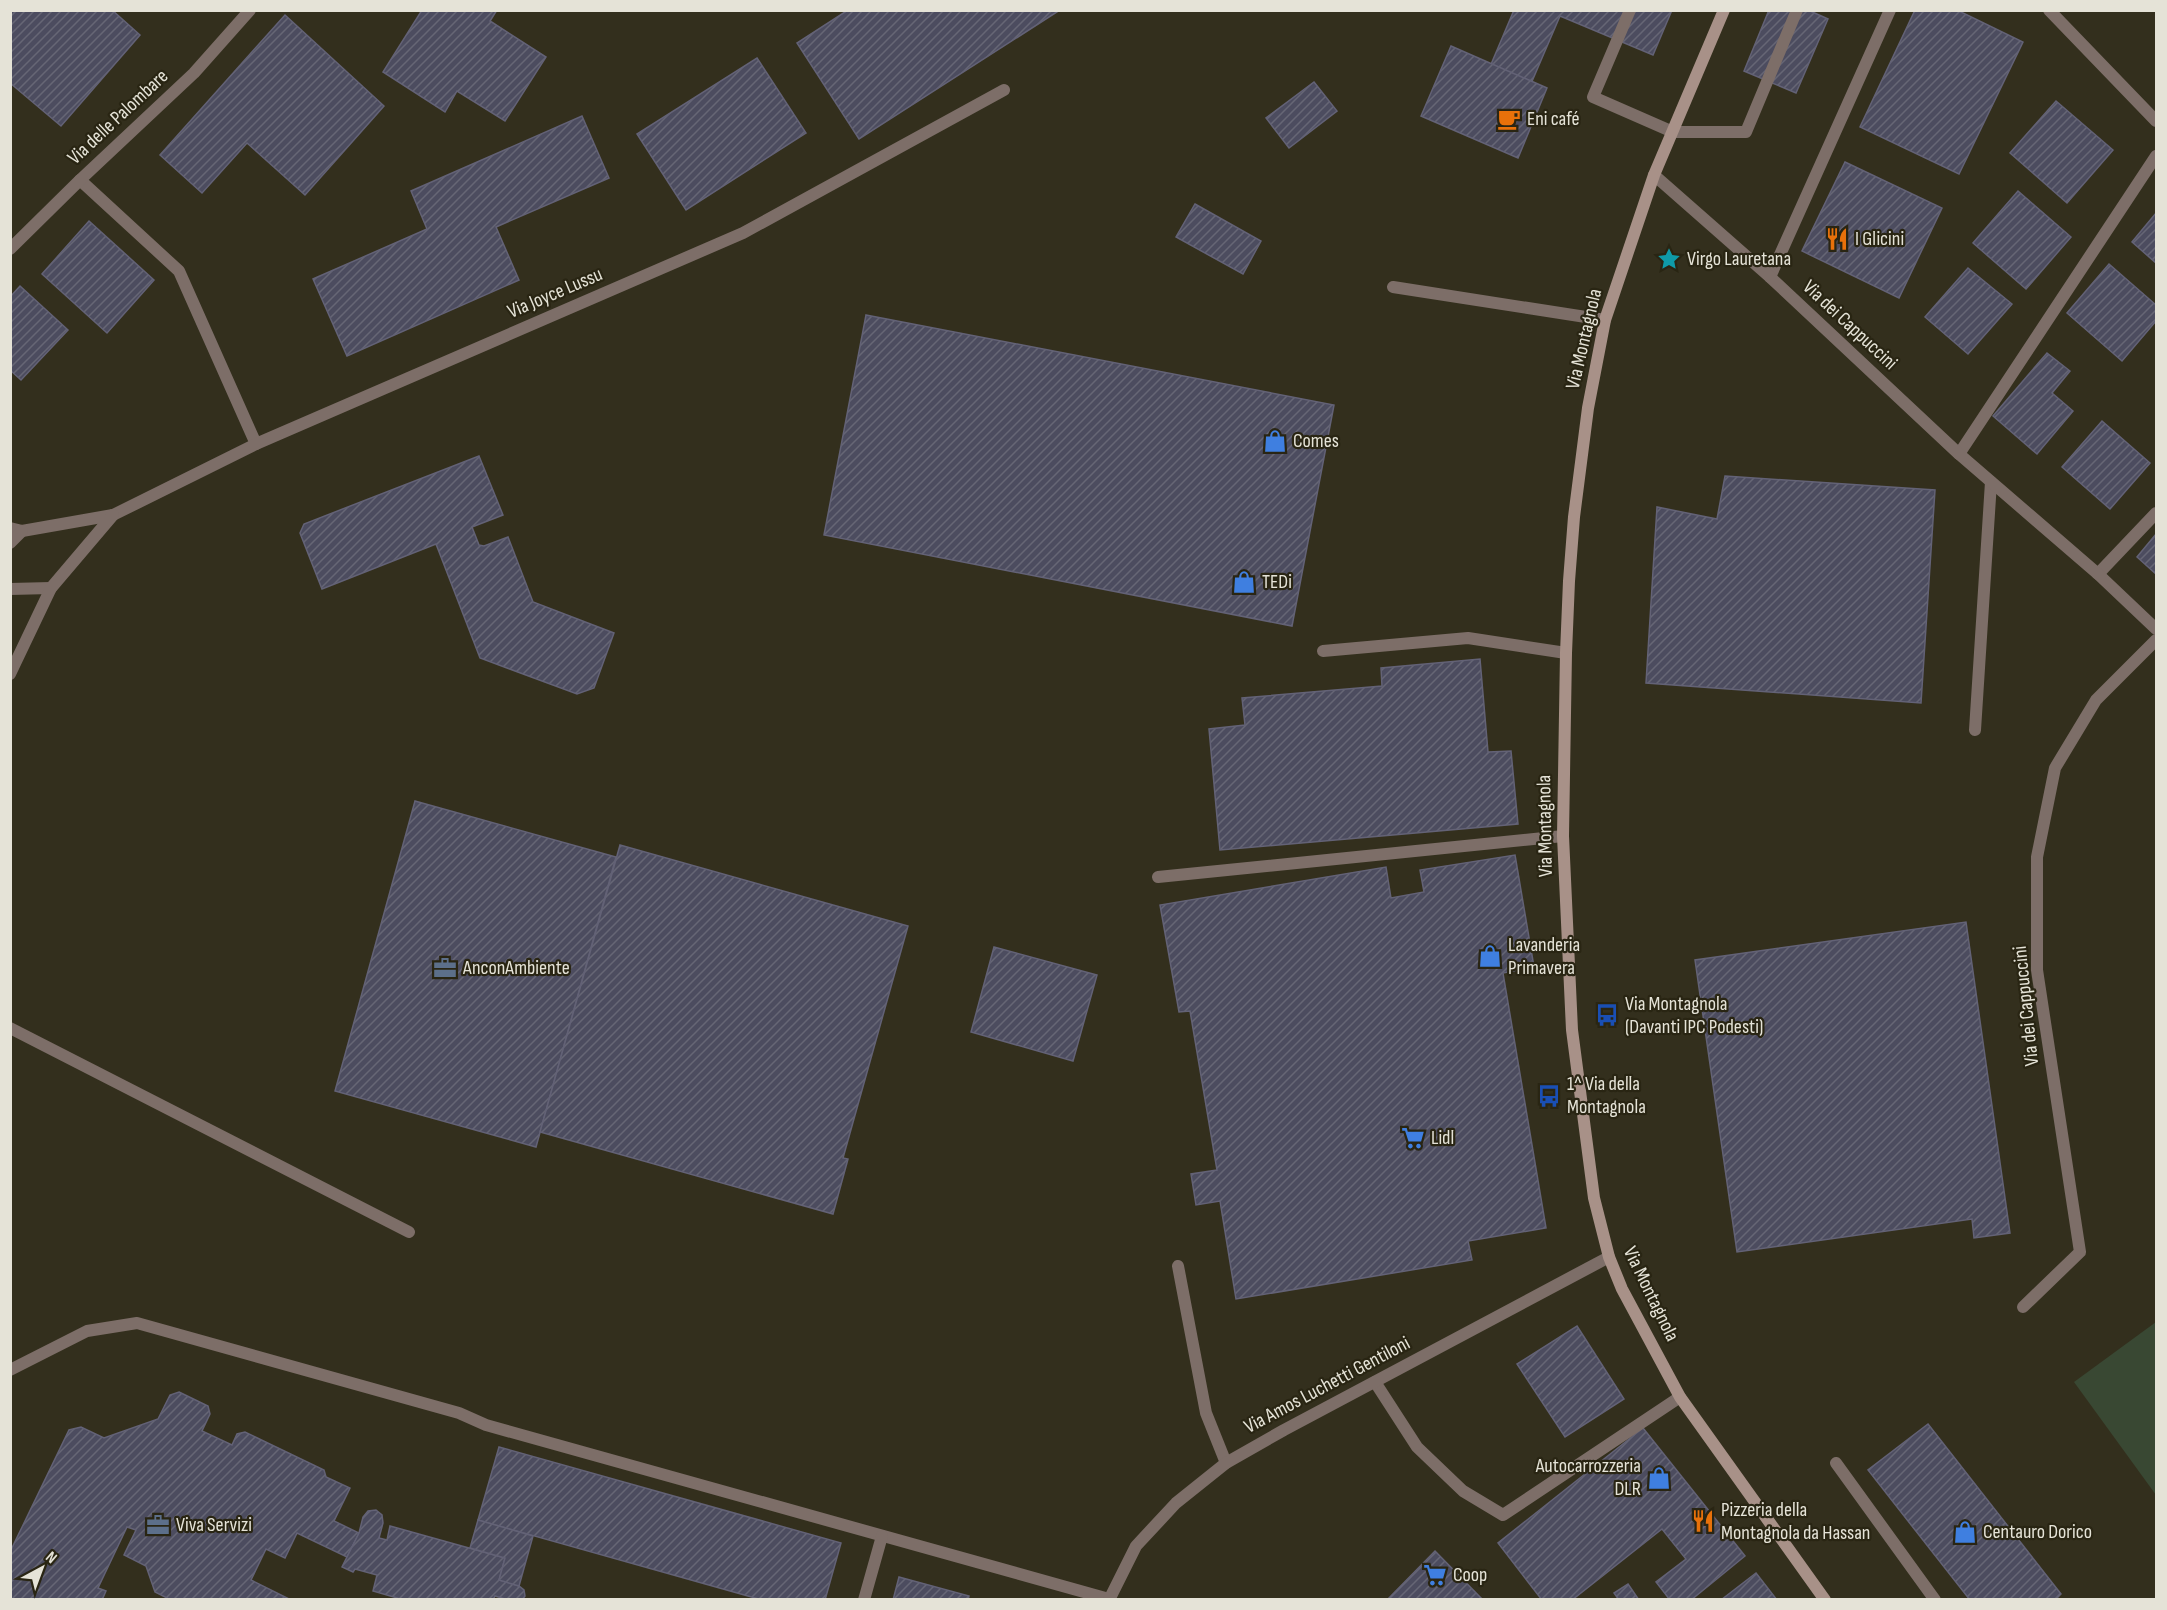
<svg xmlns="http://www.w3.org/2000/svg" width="2167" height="1610" font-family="'Sofia Sans Condensed',sans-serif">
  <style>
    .pitch { fill: #394833 }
    .building { fill: url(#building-hatch); stroke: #636276; stroke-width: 1.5 }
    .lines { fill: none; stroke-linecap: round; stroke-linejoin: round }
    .lane { stroke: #7d6e68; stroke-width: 12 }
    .street { stroke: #7d6e68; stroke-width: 12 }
    .secondary { stroke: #a89188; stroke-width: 12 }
    .labels { text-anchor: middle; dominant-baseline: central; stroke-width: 4.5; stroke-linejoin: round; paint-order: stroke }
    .street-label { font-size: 20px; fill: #e5e3d7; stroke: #292513 }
    .poi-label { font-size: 20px; fill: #e5e3d7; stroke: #292513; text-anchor: start }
  </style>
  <defs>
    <pattern id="building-hatch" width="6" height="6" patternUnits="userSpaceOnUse" patternTransform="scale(1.5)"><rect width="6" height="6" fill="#4c4c5f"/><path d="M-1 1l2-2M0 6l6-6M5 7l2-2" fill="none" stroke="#666675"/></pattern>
  </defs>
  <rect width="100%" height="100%" fill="#332f1d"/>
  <path class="pitch" d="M2156,1322V1495L2074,1382Z"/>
  <g class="building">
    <path d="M10,10H112L140,35L61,126L10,83Z"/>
    <path d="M422,10H497L490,21L546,57L505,121L457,91L445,112L383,72Z"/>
    <path d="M848,10H1060L859,139L797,43Z"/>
    <path d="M1514,10H1672L1653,55L1560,16L1530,86L1489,69Z"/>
    <path d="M1769,10H1808L1828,19L1796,93L1744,71Z"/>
    <path d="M1915,10H1957L2023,42L1959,174L1860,127Z"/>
    <path d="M285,15L384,106L305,195L247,143L202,193L160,155Z"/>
    <path d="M1451,46L1547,88L1518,158L1421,116Z"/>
    <path d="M757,58L806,133L686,210L637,134Z"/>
    <path d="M1314,82L1337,111L1289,148L1266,118Z"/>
    <path d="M2056,101L2113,150L2067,203L2010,153Z"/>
    <path d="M582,116L609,178L496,227L519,280L347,356L313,279L427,229L411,191Z"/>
    <path d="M1845,162L1942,208L1899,298L1802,251Z"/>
    <path d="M2018,191L2071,237L2026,289L1973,243Z"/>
    <path d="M1195,204L1261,241L1243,274L1176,237Z"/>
    <path d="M2156,213V263L2132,242Z"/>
    <path d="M89,221L154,280L107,333L42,274Z"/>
    <path d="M2109,264L2156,305V321L2122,361L2067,313Z"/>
    <path d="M1968,268L2012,304L1968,354L1925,317Z"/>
    <path d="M20,286L68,330L21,380L10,370V297Z"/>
    <path d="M866,315L1334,405L1292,626L824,535Z"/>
    <path d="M2047,353L2070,371L2052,393L2073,411L2037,454L1993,416Z"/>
    <path d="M2102,421L2150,463L2110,509L2062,467Z"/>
    <path d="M479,456L503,515L472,527L479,545L484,546L508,537L533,602L614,633L594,688L577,694L480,658L436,544L322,589L300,533L304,524Z"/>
    <path d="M1725,476L1935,490L1921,703L1646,683L1657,507L1717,519Z"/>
    <path d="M2156,534V574L2137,557Z"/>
    <path d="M1480,659L1488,752L1511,751L1518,824L1220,850L1209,729L1245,725L1242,698L1382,686L1381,668Z"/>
    <path d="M415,801L616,857L536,1147L335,1091Z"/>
    <path d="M620,845L908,926L843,1158L848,1159L833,1214L540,1132Z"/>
    <path d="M1515,855L1534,967L1503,973L1546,1228L1468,1241L1472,1260L1236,1299L1220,1201L1196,1205L1191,1174L1217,1170L1190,1011L1179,1012L1160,905L1386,867L1391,898L1424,892L1420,870Z"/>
    <path d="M1966,922L2010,1233L1974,1238L1972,1219L1737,1252L1695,960Z"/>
    <path d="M994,947L1097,975L1073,1061L971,1032Z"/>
    <path d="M1577,1326L1624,1399L1565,1437L1517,1364Z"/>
    <path d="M179,1392L208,1406L210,1414L202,1431L232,1445L237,1434L245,1432L324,1470L326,1477L350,1488L334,1521L359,1533L347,1557L297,1533L285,1558L266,1549L251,1580L291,1600H171L155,1592L146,1566L124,1555L136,1530L127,1527L98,1588L106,1591L102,1600H10V1552L69,1430L81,1427L104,1438L158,1419L170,1395Z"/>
    <path d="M1928,1424L2061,1594L2055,1600H1970L1868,1470Z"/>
    <path d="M1643,1428L1745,1556L1691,1600H1670L1656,1582L1686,1559L1662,1529L1572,1600H1542L1498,1543Z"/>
    <path d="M499,1447L841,1543L825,1600H762L478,1520Z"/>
    <path d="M376,1510L382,1515L383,1523L379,1538L387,1540L390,1526L505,1558L499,1580L519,1586L524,1590L525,1596L522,1600H508L495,1596L493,1600H404L373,1591L377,1575L355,1569L353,1572L342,1567L359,1533L363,1517L368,1511Z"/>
    <path d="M478,1520L533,1536L519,1586L499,1580L505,1558L470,1548Z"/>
    <path d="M1435,1551L1483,1600H1387Z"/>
    <path d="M1756,1573L1777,1600H1721Z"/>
    <path d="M899,1577L969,1596L968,1600H893Z"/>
    <path d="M1628,1584L1639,1600H1619L1614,1593Z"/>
  </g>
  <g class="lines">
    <g class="lane">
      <path d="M1630,10L1593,97L1673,132H1746L1797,10"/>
      <path d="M80,180L179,271L256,444"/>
      <path d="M1770,277L1890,10"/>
      <path d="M1393,287L1605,320"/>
      <path d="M1959,454L2156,156"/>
      <path d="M2098,574L2156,513"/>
      <path d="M1323,651L1468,638L1566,653"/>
      <path d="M1975,730L1991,482"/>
      <path d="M1158,877L1563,836"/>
      <path d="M10,1028L409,1232"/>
      <path d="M1178,1266L1206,1413L1226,1463"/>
      <path d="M2023,1307L2080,1252L2037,970V857L2055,768L2096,700L2156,640"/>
      <path d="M10,1370L87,1331L137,1323L459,1413L486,1425L1109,1599"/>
      <path d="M1375,1382L1417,1447L1463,1491L1503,1515L1680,1397"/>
      <path d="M1836,1463L1935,1600"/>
      <path d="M864,1600L882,1536"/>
    </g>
    <g class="street">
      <path d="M2049,10L2156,121"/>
      <path d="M1654,175L1770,277L1959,454L2098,574L2156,629"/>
      <path d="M10,249L80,180L194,73L250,10"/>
      <path d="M10,528L22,531L113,515L256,444L743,233L1004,90"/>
      <path d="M10,543L22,531"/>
      <path d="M10,589L51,588"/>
      <path d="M10,674L51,588L113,515"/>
      <path d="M1109,1600L1136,1546L1176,1503L1226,1463L1284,1430L1609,1257"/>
    </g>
    <path class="secondary" d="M1724,10L1654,175L1605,320L1588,408L1574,517L1569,581L1566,653L1563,836L1572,1030L1594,1198L1609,1257L1622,1289L1680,1397L1825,1600"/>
  </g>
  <defs>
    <g id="cafe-bare" transform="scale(1.8)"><path d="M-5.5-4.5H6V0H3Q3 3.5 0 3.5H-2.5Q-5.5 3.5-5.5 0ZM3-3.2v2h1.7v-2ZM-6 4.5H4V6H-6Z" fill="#e8710a" stroke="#292513" stroke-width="2.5" paint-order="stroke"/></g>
    <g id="restaurant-bare" transform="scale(1.8)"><path d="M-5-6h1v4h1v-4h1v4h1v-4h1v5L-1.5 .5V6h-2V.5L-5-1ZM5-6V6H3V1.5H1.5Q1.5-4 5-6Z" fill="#e8710a" stroke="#292513" stroke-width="2.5" paint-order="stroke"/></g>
    <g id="sight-bare" transform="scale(1.8)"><path d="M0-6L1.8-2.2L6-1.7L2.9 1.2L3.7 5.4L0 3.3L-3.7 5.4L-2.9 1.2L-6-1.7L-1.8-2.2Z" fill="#0f9aa8" stroke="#292513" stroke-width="2.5" paint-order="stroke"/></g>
    <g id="shop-bare" transform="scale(1.8)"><path d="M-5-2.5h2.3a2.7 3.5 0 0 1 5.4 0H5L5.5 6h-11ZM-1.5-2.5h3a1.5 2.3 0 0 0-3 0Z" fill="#3f7fe0" stroke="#292513" stroke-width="2.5" paint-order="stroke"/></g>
    <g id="office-bare" transform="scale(1.8)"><path d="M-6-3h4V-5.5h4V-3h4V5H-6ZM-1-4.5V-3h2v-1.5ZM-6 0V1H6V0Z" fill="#5c6f8a" stroke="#292513" stroke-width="2.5" paint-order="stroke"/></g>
    <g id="bus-bare" transform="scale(1.8)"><path d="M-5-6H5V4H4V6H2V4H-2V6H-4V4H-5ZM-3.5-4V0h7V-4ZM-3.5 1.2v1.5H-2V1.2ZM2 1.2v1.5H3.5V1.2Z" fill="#1a4fb4" stroke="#292513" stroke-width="2.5" paint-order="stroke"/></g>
    <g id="supermarket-bare" transform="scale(1.8)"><path d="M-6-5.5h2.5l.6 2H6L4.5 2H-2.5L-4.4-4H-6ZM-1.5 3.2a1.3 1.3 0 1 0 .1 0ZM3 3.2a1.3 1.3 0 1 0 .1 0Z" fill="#3f7fe0" stroke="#292513" stroke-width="2.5" paint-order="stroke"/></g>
  </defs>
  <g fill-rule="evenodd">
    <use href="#cafe-bare" x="1509" y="119"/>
    <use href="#restaurant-bare" x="1837" y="239"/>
    <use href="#sight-bare" x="1669" y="259"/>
    <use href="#shop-bare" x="1275" y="441"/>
    <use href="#shop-bare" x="1244" y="582"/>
    <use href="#shop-bare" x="1490" y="956"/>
    <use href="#office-bare" x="445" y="968"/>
    <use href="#bus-bare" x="1607" y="1015"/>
    <use href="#bus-bare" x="1549" y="1096"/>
    <use href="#supermarket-bare" x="1413" y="1138"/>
    <use href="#shop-bare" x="1659" y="1478"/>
    <use href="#restaurant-bare" x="1703" y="1521"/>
    <use href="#office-bare" x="158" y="1525"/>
    <use href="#shop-bare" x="1965" y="1532"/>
    <use href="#supermarket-bare" x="1435" y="1575"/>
  </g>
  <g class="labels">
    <g class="street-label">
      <text transform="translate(118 117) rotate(-43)">Via delle Palombare</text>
      <text transform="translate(555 293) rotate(-23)">Via Joyce Lussu</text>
      <text transform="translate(1850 325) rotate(43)">Via dei Cappuccini</text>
      <text transform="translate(1584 339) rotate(-77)">Via Montagnola</text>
      <text transform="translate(1545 826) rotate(-91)">Via Montagnola</text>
      <text transform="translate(2026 1006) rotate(-96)">Via dei Cappuccini</text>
      <text transform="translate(1651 1294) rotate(64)">Via Montagnola</text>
      <text transform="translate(1327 1385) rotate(-28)">Via Amos Luchetti Gentiloni</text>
    </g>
    <g class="poi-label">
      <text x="1527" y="119">Eni café</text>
      <text x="1855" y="239">I Glicini</text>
      <text x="1687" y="259">Virgo Lauretana</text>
      <text x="1293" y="441">Comes</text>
      <text x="1262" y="582">TEDi</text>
      <text x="1508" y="945">Lavanderia<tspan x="1508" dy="23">Primavera</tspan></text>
      <text x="463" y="968">AnconAmbiente</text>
      <text x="1625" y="1004">Via Montagnola<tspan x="1625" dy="23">(Davanti IPC Podesti)</tspan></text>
      <text x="1567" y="1084">1^ Via della<tspan x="1567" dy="23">Montagnola</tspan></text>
      <text x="1431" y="1138">Lidl</text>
      <text x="1641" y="1466" text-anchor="end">Autocarrozzeria<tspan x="1641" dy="23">DLR</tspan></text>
      <text x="1721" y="1510">Pizzeria della<tspan x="1721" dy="23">Montagnola da Hassan</tspan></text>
      <text x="176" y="1525">Viva Servizi</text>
      <text x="1983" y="1532">Centauro Dorico</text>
      <text x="1453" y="1575">Coop</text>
    </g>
  </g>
  <rect width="2167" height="1610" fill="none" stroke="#e5e3d7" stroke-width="24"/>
  <g transform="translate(42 1568) rotate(41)" stroke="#292513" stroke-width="4.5" paint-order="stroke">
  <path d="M0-4.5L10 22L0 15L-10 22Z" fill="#e5e3d7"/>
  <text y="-9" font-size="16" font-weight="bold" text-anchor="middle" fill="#e5e3d7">N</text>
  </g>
</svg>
